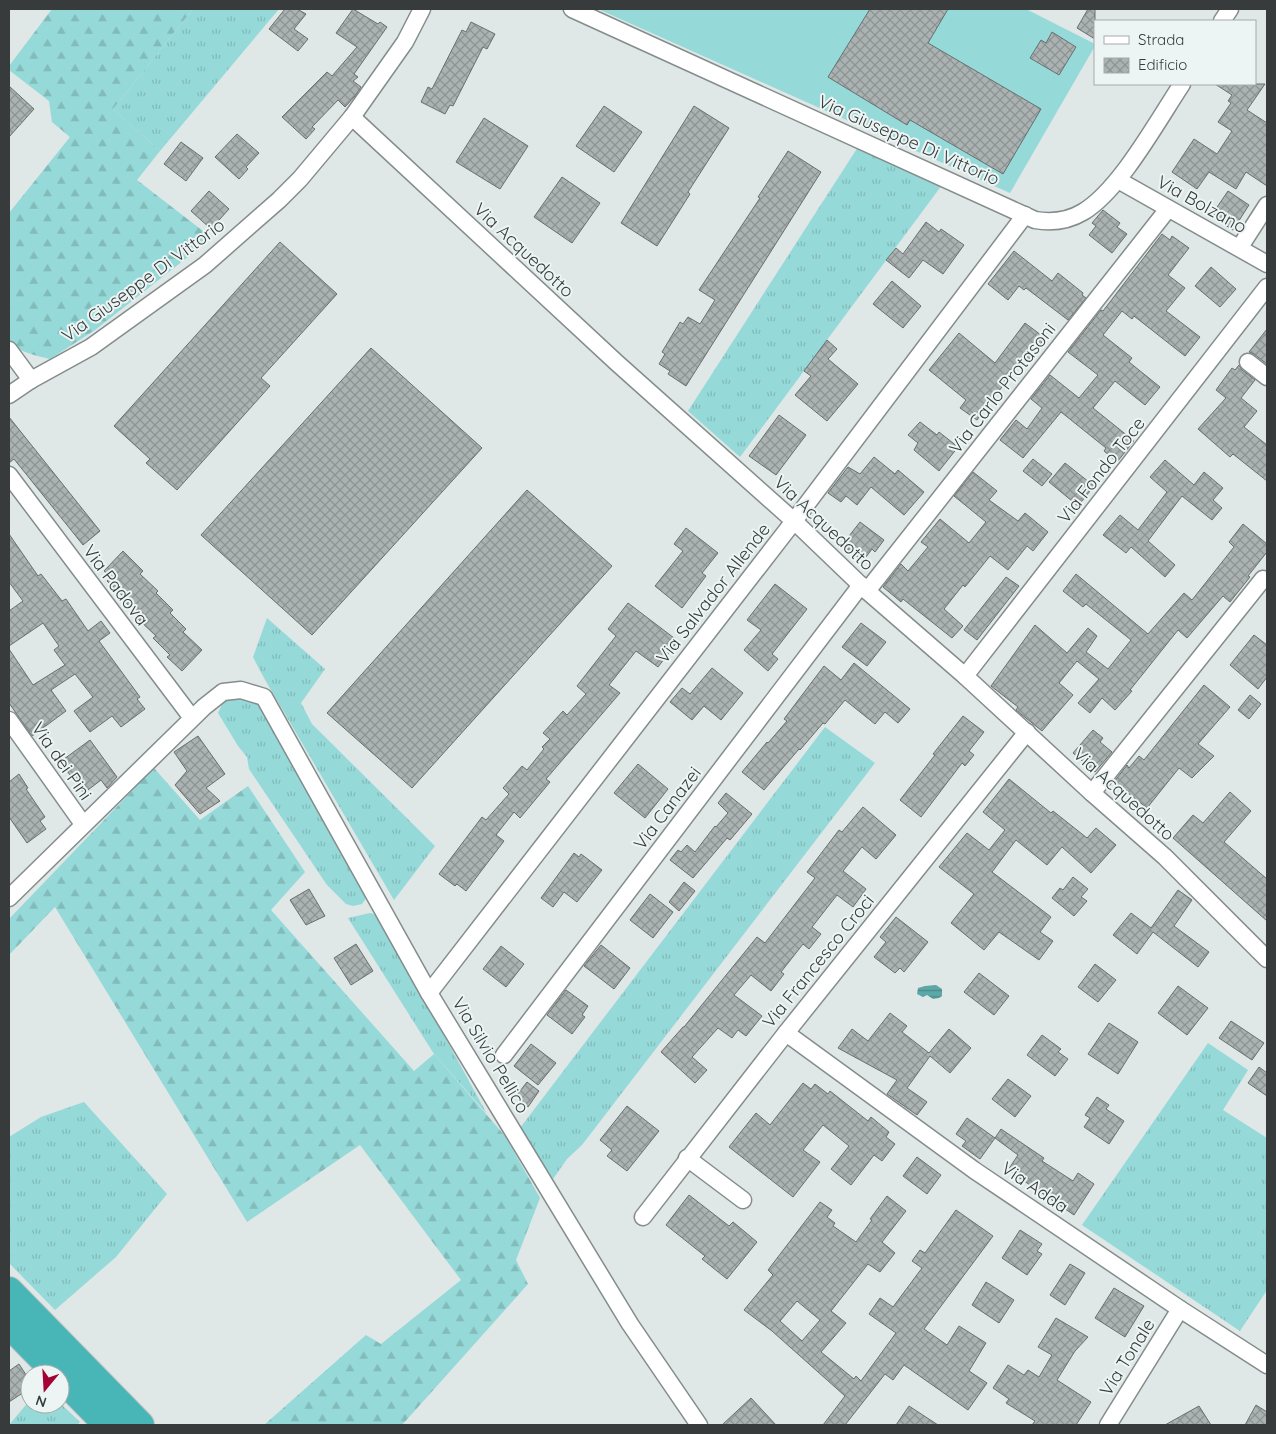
<svg xmlns="http://www.w3.org/2000/svg" width="1276" height="1434" font-family="Quicksand,sans-serif">
  <style>
    .grass { fill: url(#grass-tufts) }
    .forest { fill: url(#forest-firs) }
    .pitch { fill: #95d9d8 }
    .water { fill: url(#water-rules) }
    .building { fill: url(#building-cross-hatch); stroke: #686f6f; fill-rule: evenodd }
    .lines { fill: none; stroke-linecap: round; stroke-linejoin: round }
    .minor-casing { stroke: #858c8c; stroke-width: 19 }
    .trunk-casing { stroke: #c3c4c4; stroke-width: 30 }
    .minor { stroke: #fff; stroke-width: 16 }
    .trunk { stroke: #48b6b6; stroke-width: 28 }
    .labels { text-anchor: middle; dominant-baseline: central; stroke-width: 4; stroke-linejoin: round; paint-order: stroke }
    .street-label { font-size: 18px; fill: #383b3b; stroke: #edf5f4 }
  </style>
  <defs>
    <pattern id="grass-tufts" width="24" height="20" patternUnits="userSpaceOnUse" patternTransform="scale(1.25)"><rect width="24" height="20" fill="#95d9d8"/><path d="M3 7l-1-3M5 7V3M7 7l1-3M15 17l-1-3M17 17v-4M19 17l1-3" fill="none" stroke="#81bbba"/></pattern>
    <pattern id="forest-firs" width="22" height="20" patternUnits="userSpaceOnUse" patternTransform="scale(1.25)"><rect width="22" height="20" fill="#95d9d8"/><path d="M5 1l3.5 6h-7zM16 11l3.5 6h-7z" fill="#81bbba"/></pattern>
    <pattern id="water-rules" width="6" height="5" patternUnits="userSpaceOnUse" patternTransform="scale(1.25)"><rect width="6" height="5" fill="#5ca7a7"/><path d="M0 2.5h6" fill="none" stroke="#4d8989"/></pattern>
    <pattern id="building-cross-hatch" width="8" height="8" patternUnits="userSpaceOnUse" patternTransform="scale(1.25)"><rect width="8" height="8" fill="#abb3b2"/><path d="M0 0l8 8M0 8l8-8" fill="none" stroke="#8c9392"/></pattern>
  </defs>
  <rect width="100%" height="100%" fill="#dfe7e7"/>
  <g class="grass">
    <path d="M193,9H279L160,151L113,109Z"/>
    <path d="M858,147L942,185L740,457L688,411Z"/>
    <path d="M267,618L325,669L301,703L312,724L435,846L394,900L264,678L253,657Z"/>
    <path d="M229,697H250L259,704L367,897L362,904L353,906L346,904L327,885L249,769L247,757L238,746L218,713L224,700Z"/>
    <path d="M825,727L875,763L582,1145L567,1159L553,1179L520,1128Z"/>
    <path d="M370,913L378,915L487,1114L434,1054L348,918Z"/>
    <path d="M1208,1043L1248,1070L1223,1110L1267,1138V1290L1240,1331L1082,1225Z"/>
    <path d="M84,1102L167,1194L116,1257L55,1310L9,1263V1137L41,1117Z"/>
    <path d="M30,1400V1404L60,1403L80,1422L77,1425H9Z"/>
  </g>
  <g class="forest">
    <path d="M52,9H193L113,109L160,151L137,180L212,238L95,330L50,359C38,356 17,352 9,341V213L70,137L52,122L49,101L9,70V66Z"/>
    <path d="M154,768L200,820L248,786L305,872L271,910L414,1071L434,1054L505,1136L540,1198L516,1260L528,1284L402,1425H264L366,1335L381,1344L461,1280L360,1145L247,1222L55,907L9,955V919Z"/>
  </g>
  <path class="pitch" d="M598,9H1026L1095,44V46L1010,193Z"/>
  <path class="water" d="M936,985L942,989V996L939,998L933,999L927,995L923,997L917,994L918,988L925,986Z"/>
  <g class="building">
    <path d="M285,9H297L306,14L294,29L308,39L298,51L269,29Z"/>
    <path d="M353,9L378,24L380,22L387,27L354,74L358,77L353,81L361,87L355,96L345,107L338,100L312,127L315,129L306,139L282,117L327,72L332,76L357,47L336,33Z"/>
    <path d="M870,9H948L928,43L1041,109L1003,174L910,120L907,125L828,77Z"/>
    <path d="M1088,9H1095V39L1077,28Z"/>
    <path d="M471,22L495,34L487,49L483,47L453,106L450,105L445,114L421,102L428,87L432,89L462,30L466,32Z"/>
    <path d="M1052,32L1076,47L1059,75L1030,58L1041,40L1046,43Z"/>
    <path d="M1215,84H1265L1247,110L1267,123V186L1246,172L1236,189L1209,172L1197,189L1172,172L1194,139L1217,154L1232,131L1218,122L1231,103L1228,101L1232,95Z"/>
    <path d="M9,86L34,109L9,137Z"/>
    <path d="M604,106L642,132L614,172L576,146Z"/>
    <path d="M694,106L729,128L688,192L690,194L657,246L621,223Z"/>
    <path d="M484,118L528,146L500,189L456,162Z"/>
    <path d="M237,134L259,153L246,167L248,169L239,179L215,157Z"/>
    <path d="M181,142L203,158L186,181L164,164Z"/>
    <path d="M788,151L821,172L686,386L668,374L670,371L659,364L665,354L662,352L680,322L683,324L688,317L700,324L715,300L699,290L760,198L758,197Z"/>
    <path d="M562,177L600,203L572,243L534,217Z"/>
    <path d="M209,191L229,209L211,229L191,211Z"/>
    <path d="M1228,191L1249,205L1233,230L1211,216Z"/>
    <path d="M1103,210L1120,223L1117,227L1127,234L1112,253L1089,235L1096,226L1092,223Z"/>
    <path d="M926,222L939,232L941,229L964,245L943,274L923,260L909,278L886,260L896,248L903,254Z"/>
    <path d="M1162,234L1170,240L1172,236L1189,248L1168,275L1185,288L1166,311L1200,337L1185,356L1134,316L1132,319L1122,311L1103,335L1132,358L1129,362L1160,387L1145,405L1115,381L1093,408L1134,441L1117,462L1104,451L1106,448L1061,412L1023,458L1000,440L1016,420L1027,429L1042,408L1031,399L1050,375L1079,398L1098,375L1068,352L1101,310L1103,311Z"/>
    <path d="M280,242L337,294L261,378L270,386L177,490L146,463L150,459L114,426Z"/>
    <path d="M1014,251L1052,281L1058,273L1083,293L1082,295L1086,298L1068,320L1026,288L1024,290L1019,286L1008,300L988,284Z"/>
    <path d="M1211,267L1236,289L1220,307L1195,286Z"/>
    <path d="M892,281L921,306L903,328L873,304Z"/>
    <path d="M1025,323L1045,338L1024,366L1020,363L977,420L960,408L966,400L929,370L959,333L995,363Z"/>
    <path d="M1267,329V364L1254,354L1249,352Z"/>
    <path d="M827,340L837,349L828,359L858,384L827,421L795,395L811,376L804,371Z"/>
    <path d="M371,348L482,448L312,635L201,535Z"/>
    <path d="M1239,365L1242,370L1255,380L1241,398L1257,411L1244,427L1267,445V481L1233,454L1230,457L1198,429L1226,398L1216,390L1232,368L1235,370Z"/>
    <path d="M779,415L806,435L776,475L749,456Z"/>
    <path d="M9,417L100,531L83,545L14,459L9,463Z"/>
    <path d="M920,422L937,435L939,432L958,447L939,471L914,450L918,443L908,435Z"/>
    <path d="M874,457L895,474L898,470L924,492L904,515L871,487L857,505L846,496L841,502L828,493L848,467L860,474Z"/>
    <path d="M1033,459L1052,474L1042,486L1023,471Z"/>
    <path d="M1165,460L1194,485L1204,472L1223,488L1213,500L1222,508L1212,520L1182,496L1148,541L1175,565L1165,577L1131,547L1126,553L1103,535L1120,515L1138,530L1167,492L1150,477Z"/>
    <path d="M1065,463L1094,486L1078,506L1049,482Z"/>
    <path d="M973,472L997,491L989,500L1018,521L1025,513L1048,532L1033,551L1027,546L1008,570L990,556L965,587L963,585L944,609L963,626L952,638L903,599L901,602L883,587L901,564L908,571L928,547L921,542L940,519L969,543L986,522L954,496Z"/>
    <path d="M527,490L612,566L412,788L327,713Z"/>
    <path d="M860,522L884,540L875,552L872,549L863,561L842,545Z"/>
    <path d="M1243,524L1267,544V552L1248,576L1250,577L1230,602L1223,596L1187,638L1178,630L1130,690L1132,691L1115,710L1102,698L1090,713L1078,703L1099,679L1077,661L1059,683L1073,695L1042,731L1016,710L1018,707L991,686L1035,625L1067,653L1088,628L1097,636L1086,652L1108,669L1131,640L1086,604L1083,607L1063,591L1076,574L1148,634L1184,593L1192,600L1234,547L1229,542Z"/>
    <path d="M686,528L718,553L702,573L706,576L682,608L655,586L683,551L674,544Z"/>
    <path d="M9,534L38,576L41,574L62,601L66,599L88,631L101,621L110,633L99,641L140,697L137,699L145,709L121,727L112,716L90,732L74,711L93,697L75,674L51,690L66,711L32,736L9,703V649L33,685L65,665L54,650L59,646L43,623L9,646V611L23,601L9,582Z"/>
    <path d="M123,551L143,571L140,574L158,591L156,593L173,610L170,613L186,629L183,632L202,650L182,671L167,657L170,655L153,638L156,636L138,619L140,616L123,600L125,598L107,581L111,577L104,571Z"/>
    <path d="M1006,577L1019,586L977,640L964,630Z"/>
    <path d="M775,584L807,609L772,654L778,659L768,671L744,650L761,630L747,620Z"/>
    <path d="M628,603L678,641L658,667L636,651L609,685L620,693L546,779L550,782L520,818L514,812L496,835L504,841L466,891L457,884L455,886L439,874L482,817L486,820L509,794L503,788L522,766L527,770L544,749L542,747L550,739L543,733L563,711L567,715L586,694L577,686L616,636L608,629Z"/>
    <path d="M861,623L886,642L867,666L842,647Z"/>
    <path d="M1254,635L1267,645V677L1258,689L1230,665Z"/>
    <path d="M854,663L910,709L898,723L885,712L875,724L845,700L825,724L823,723L800,750L799,749L764,790L742,772L767,742L768,743L787,721L784,719L824,666L841,680Z"/>
    <path d="M712,668L743,693L721,720L704,706L692,720L670,702L682,688L690,694Z"/>
    <path d="M1204,685L1230,707L1198,744L1214,756L1192,778L1179,768L1147,808L1114,782L1127,765L1129,768L1139,756L1144,760Z"/>
    <path d="M1250,695L1261,704L1249,719L1238,710Z"/>
    <path d="M963,716L984,732L969,751L974,755L965,766L962,763L921,817L900,800L935,755L933,754Z"/>
    <path d="M1093,730L1103,738L1100,742L1112,752L1095,772L1073,753Z"/>
    <path d="M198,736L225,774L206,788L220,801L200,814L175,785L187,771L174,752Z"/>
    <path d="M90,740L117,777L107,788L101,780L84,793L60,762Z"/>
    <path d="M638,764L668,789L645,818L614,793Z"/>
    <path d="M19,774L28,788L26,789L45,817L40,821L46,829L27,843L9,817V782Z"/>
    <path d="M1009,779L1051,813L1053,811L1087,838L1096,828L1116,845L1091,873L1062,847L1047,865L1016,840L992,872L1051,917L1040,932L1053,941L1039,960L999,932L984,950L951,923L974,894L939,867L967,833L989,850L1005,830L983,812Z"/>
    <path d="M1230,792L1251,811L1224,842L1267,879V921L1173,838L1193,815L1203,823Z"/>
    <path d="M726,793L752,814L730,840L727,838L693,878L670,860L678,850L681,852L687,845L695,852L715,826L716,827L728,813L718,803Z"/>
    <path d="M863,807L896,835L876,859L862,847L843,871L866,889L853,907L837,895L812,927L821,934L809,949L803,944L781,972L784,974L771,991L751,975L734,995L762,1016L746,1036L738,1030L732,1038L718,1028L692,1057L707,1070L695,1083L661,1052L683,1027H684L757,937L765,943L815,878L807,872L839,830L842,832Z"/>
    <path d="M574,853L579,857L581,854L602,870L577,902L564,892L553,907L541,898Z"/>
    <path d="M1073,877L1088,889L1081,897L1087,901L1074,916L1052,898L1060,888L1063,890Z"/>
    <path d="M684,882L695,891L679,911L669,902Z"/>
    <path d="M309,889L325,916L306,925L290,900Z"/>
    <path d="M1178,890L1192,900L1174,926L1209,952L1198,967L1153,932L1137,954L1113,935L1131,913L1151,928Z"/>
    <path d="M650,894L673,912L653,938L630,920Z"/>
    <path d="M896,917L928,942L904,972L900,968L895,973L874,957L886,942L880,937Z"/>
    <path d="M356,944L373,971L351,985L334,958Z"/>
    <path d="M601,945L630,968L614,989L584,966Z"/>
    <path d="M501,946L524,964L506,987L483,969Z"/>
    <path d="M1095,964L1116,980L1098,1002L1078,987Z"/>
    <path d="M979,973L1009,996L994,1015L964,992Z"/>
    <path d="M1178,986L1208,1008L1187,1035L1158,1013Z"/>
    <path d="M566,990L588,1006L582,1015L585,1017L572,1034L547,1015Z"/>
    <path d="M890,1013L907,1026L902,1032L929,1053L949,1029L971,1048L950,1073L930,1056L907,1088L927,1102L917,1115L887,1094L897,1080L838,1048L852,1029L868,1041Z"/>
    <path d="M1231,1021L1264,1043L1252,1060L1219,1038Z"/>
    <path d="M1109,1023L1138,1042L1118,1074L1088,1054Z"/>
    <path d="M1042,1035L1061,1049L1058,1052L1068,1059L1055,1076L1027,1055Z"/>
    <path d="M531,1044L556,1063L538,1085L514,1066Z"/>
    <path d="M1259,1067L1267,1073V1096L1248,1083Z"/>
    <path d="M1008,1079L1031,1096L1015,1117L992,1099Z"/>
    <path d="M527,1082L539,1091L528,1107L517,1095Z"/>
    <path d="M803,1083L811,1089L815,1084L828,1094L830,1091L868,1121L871,1117L889,1132L886,1137L895,1144L882,1161L874,1155L851,1185L831,1169L849,1146L823,1125L803,1150L820,1162L793,1197L729,1147L756,1113L770,1125Z"/>
    <path d="M1097,1097L1109,1105L1106,1109L1124,1121L1109,1144L1084,1127L1090,1118L1085,1115Z"/>
    <path d="M627,1106L659,1131L627,1171L607,1156L612,1150L600,1140Z"/>
    <path d="M967,1118L995,1138L1001,1129L1044,1158L1042,1161L1073,1181L1078,1173L1094,1184L1074,1215L1008,1170L1018,1155L995,1138L980,1159L962,1146L966,1141L956,1134Z"/>
    <path d="M917,1157L941,1175L927,1194L903,1176Z"/>
    <path d="M689,1195L729,1226L733,1222L757,1242L727,1279L702,1259L705,1256L666,1225Z"/>
    <path d="M887,1196L906,1211L882,1242L895,1253L880,1272L868,1264L831,1311L846,1323L821,1352L854,1379L856,1376L861,1381L896,1333L869,1314L880,1298L893,1307L922,1268L912,1261L920,1250L925,1253L956,1210L993,1236L924,1329L947,1345L959,1326L986,1343L969,1371L987,1383L968,1410L904,1365L893,1380L885,1374L845,1425H823L845,1396L772,1331L744,1310L773,1275L768,1270L820,1202L832,1210L827,1217L835,1223L833,1226L856,1242L872,1220L870,1219ZM797,1301L820,1320L802,1341L780,1321Z"/>
    <path d="M1020,1230L1042,1244L1037,1251L1042,1254L1027,1275L1002,1258Z"/>
    <path d="M1070,1264L1085,1273L1065,1305L1050,1295Z"/>
    <path d="M986,1282L1014,1300L999,1323L972,1305Z"/>
    <path d="M1114,1288L1144,1306L1125,1337L1095,1318Z"/>
    <path d="M1056,1318L1088,1337L1075,1351L1057,1380L1091,1402L1076,1425H1032L1035,1421L1006,1403L1009,1399L993,1388L1008,1365L1024,1375L1028,1370L1039,1377L1052,1355L1038,1347Z"/>
    <path d="M19,1364L30,1381V1388L9,1402V1371Z"/>
    <path d="M751,1398L776,1425H722Z"/>
    <path d="M1256,1405L1267,1412V1425H1245Z"/>
    <path d="M909,1406L938,1425H896Z"/>
    <path d="M1199,1406L1211,1425H1165Z"/>
  </g>
  <g class="lines">
    <g class="minor-casing">
      <g id="minor">
        <path d="M572,9L1035,220C1053,223 1068,221 1083,212C1120,190 1158,120 1182,84"/>
        <path d="M1222,21L1230,9"/>
        <path d="M352,117L617,363L794,521L867,591L965,676L1092,793L1165,857L1267,959"/>
        <path d="M1118,180L1267,264"/>
        <path d="M1240,247L1267,205"/>
        <path d="M9,350L31,380"/>
        <path d="M1248,362L1267,377"/>
        <path d="M9,395L31,380L91,347L205,265L279,200L300,179L352,117L405,42L422,9"/>
        <path d="M9,475L192,718"/>
        <path d="M867,591L1168,209"/>
        <path d="M965,676L1267,287"/>
        <path d="M9,720L83,824"/>
        <path d="M1092,793L1263,579"/>
        <path d="M9,898L204,707L223,692L241,690L264,697L429,993L630,1324L699,1425"/>
        <path d="M429,993L794,521L1025,215"/>
        <path d="M786,1033L974,1170L1180,1309L1267,1365"/>
        <path d="M504,1055L861,585"/>
        <path d="M687,1158L743,1200"/>
        <path d="M643,1217L786,1033L1027,732"/>
        <path d="M1108,1425L1180,1309"/>
      </g>
    </g>
    <g class="trunk-casing">
      <g id="trunk">
        <path d="M9,1291L140,1425"/>
        <path d="M9,1324L58,1374"/>
        <path d="M60,1376L108,1425"/>
      </g>
    </g>
    <use href="#minor" class="minor"/>
    <use href="#trunk" class="trunk"/>
  </g>
  <g class="labels">
    <g class="street-label">
      <text transform="translate(909 140) rotate(24)">Via Giuseppe Di Vittorio</text>
      <text transform="translate(1202 204) rotate(29)">Via Bolzano</text>
      <text transform="translate(524 250) rotate(43)">Via Acquedotto</text>
      <text transform="translate(143 280) rotate(-36)">Via Giuseppe Di Vittorio</text>
      <text transform="translate(1002 388) rotate(-52)">Via Carlo Protasoni</text>
      <text transform="translate(1101 470) rotate(-52)">Via Fondo Toce</text>
      <text transform="translate(824 523) rotate(43)">Via Acquedotto</text>
      <text transform="translate(116 585) rotate(53)">Via Padova</text>
      <text transform="translate(713 593) rotate(-52)">Via Salvador Allende</text>
      <text transform="translate(62 761) rotate(55)">Via dei Pini</text>
      <text transform="translate(1124 794) rotate(42)">Via Acquedotto</text>
      <text transform="translate(667 808) rotate(-53)">Via Canazei</text>
      <text transform="translate(818 961) rotate(-51)">Via Francesco Croci</text>
      <text transform="translate(491 1055) rotate(59)">Via Silvio Pellico</text>
      <text transform="translate(1035 1187) rotate(34)">Via Adda</text>
      <text transform="translate(1127 1357) rotate(-58)">Via Tonale</text>
    </g>
  </g>
  <rect width="1276" height="1434" fill="none" stroke="#383b3b" stroke-width="20"/>
  <rect x="1094" y="20" width="162" height="65" fill="#edf5f4" stroke="#a5abaa"/>
  <rect x="1104" y="36" width="25" height="8" fill="#ffffff" stroke="#a5abaa"/>
  <text x="1138" y="45" font-size="15" fill="#383b3b">Strada</text>
  <rect x="1104" y="58" width="25" height="15" fill="url(#building-cross-hatch)" stroke="#a5abaa"/>
  <text x="1138" y="70" font-size="15" fill="#383b3b">Edificio</text>
  <g transform="translate(45 1389) rotate(198)"><circle r="24" fill="#edf5f4" stroke="#a5abaa"/>
  <path d="M0-4L9 19L0 12L-9 19Z" fill="#a20234"/>
  <text y="-8" font-size="14" font-weight="bold" text-anchor="middle" fill="#383b3b">N</text>
  </g>
</svg>
